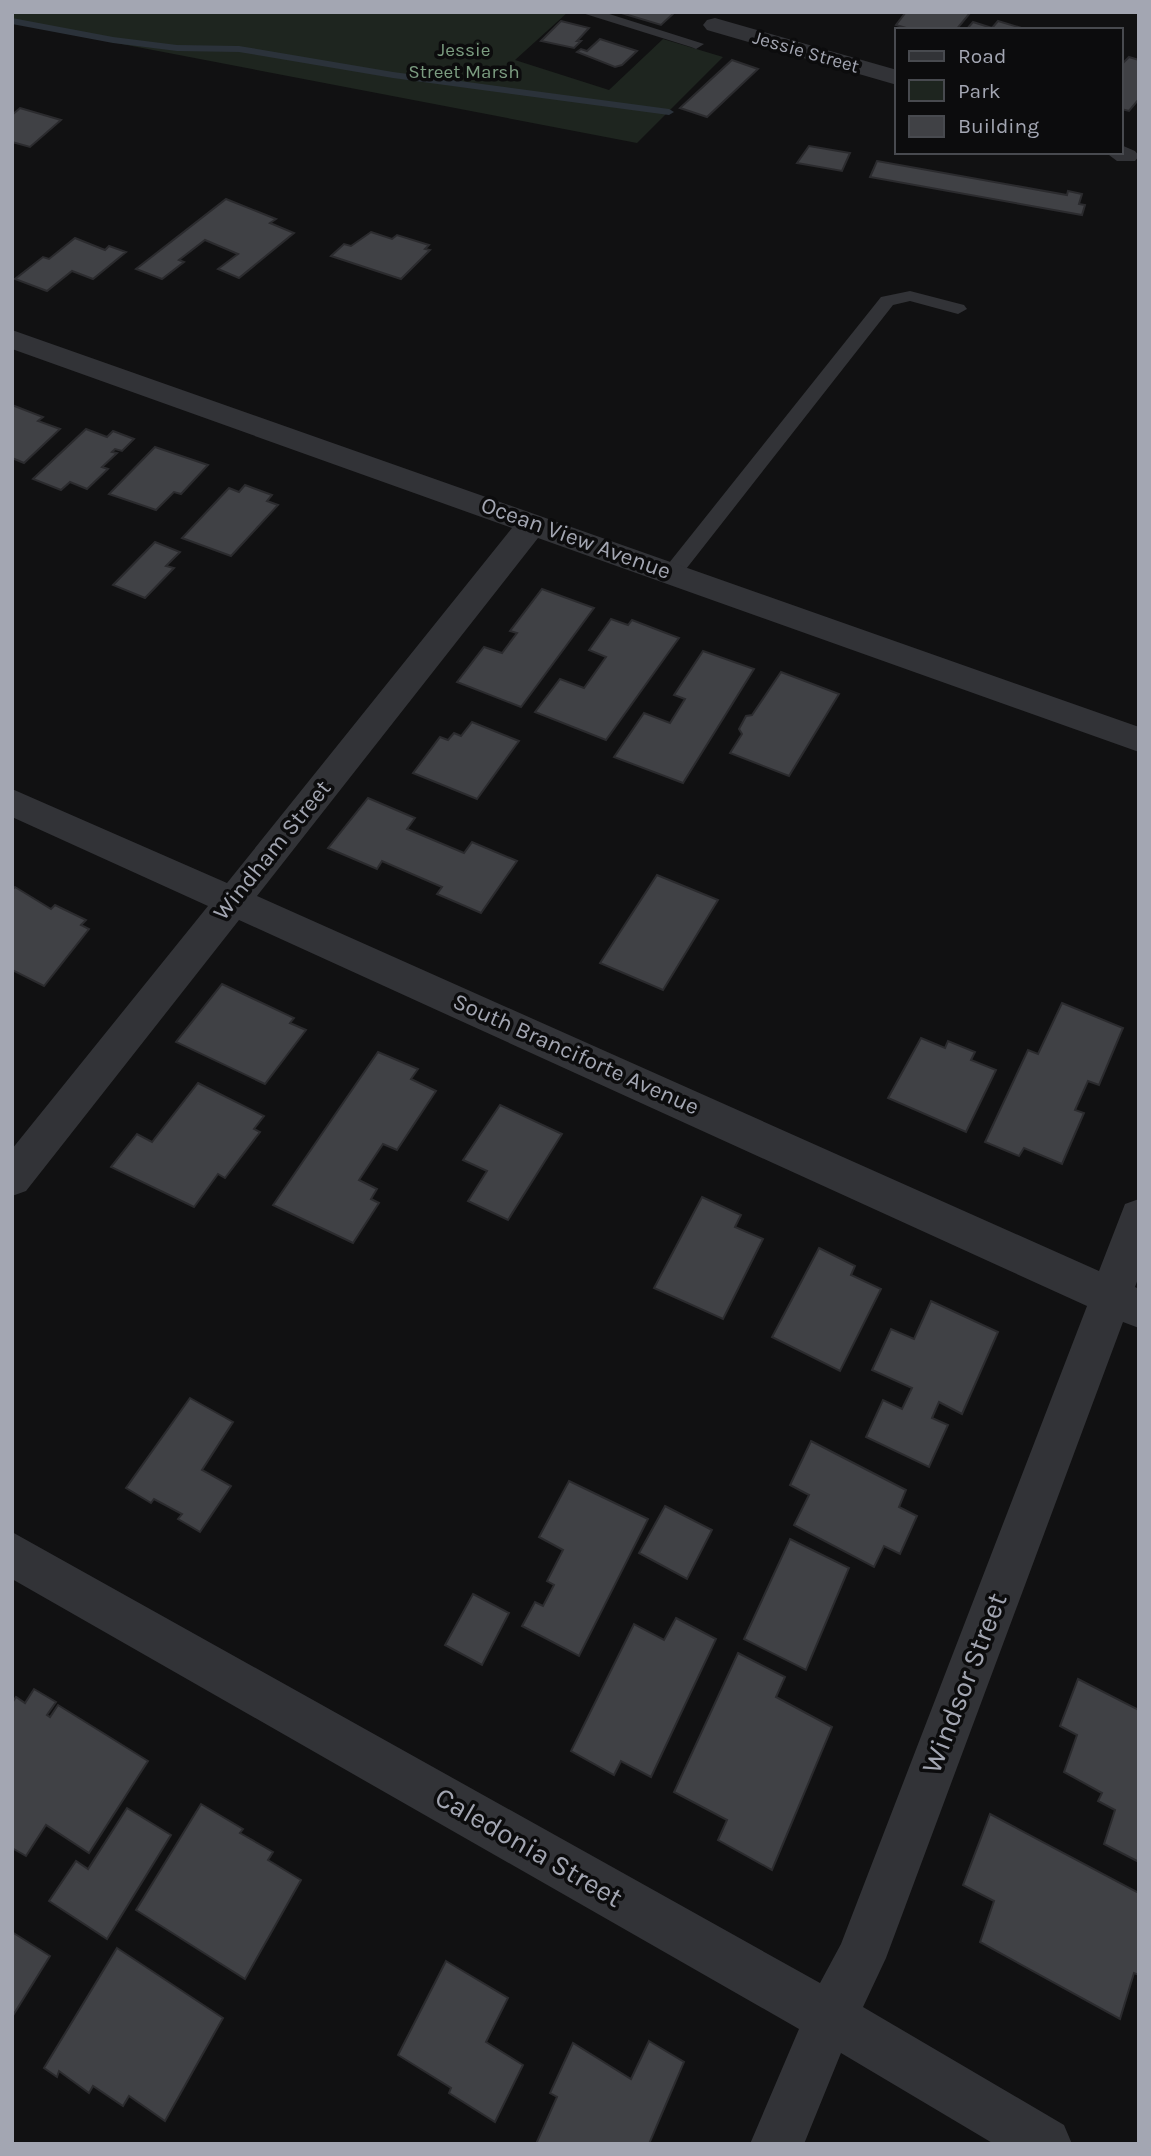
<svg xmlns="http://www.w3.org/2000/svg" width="1151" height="2156" font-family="Karla,sans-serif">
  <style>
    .green { fill: #1e251f }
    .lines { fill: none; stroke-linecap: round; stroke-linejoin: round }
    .stream { fill: #2b323a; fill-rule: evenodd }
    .building { fill: #404145; stroke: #2b2b2e; stroke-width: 2 }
    .lane { fill: #323337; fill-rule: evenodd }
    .street { fill: #323337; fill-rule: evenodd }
    .labels { text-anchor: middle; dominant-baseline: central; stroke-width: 7; stroke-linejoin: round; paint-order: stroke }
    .far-park-label { font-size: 19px; fill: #7b9c80; stroke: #0c0c0d }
    .far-street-label { font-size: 19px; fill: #a3a6b2; stroke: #0c0c0d }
    .street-label { font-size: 23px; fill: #a3a6b2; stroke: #0c0c0d }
    .near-street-label { font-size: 28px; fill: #a3a6b2; stroke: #0c0c0d }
  </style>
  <rect width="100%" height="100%" fill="#111112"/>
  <path class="green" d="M12,12H568L515,60L609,90L663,39L723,57L637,143L12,23Z"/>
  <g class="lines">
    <path class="stream" d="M12,18L113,37L177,45L239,46L393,72L669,109L674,112L669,115L393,78L239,52L177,51L113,43L12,24Z"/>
  </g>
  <g class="building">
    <path d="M618,12H675L661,25Z"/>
    <path d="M906,12H967L970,13L956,30H913L896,25Z"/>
    <path d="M561,21L589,28L577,41H581L574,48L541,41Z"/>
    <path d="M998,21L1028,30H966L973,22L992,28Z"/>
    <path d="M600,39L637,51L622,65L615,67L577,52L581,49L587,51Z"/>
    <path d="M1129,57L1139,60V99L1129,111L1121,109V65Z"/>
    <path d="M732,60L758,69L707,117L680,108Z"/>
    <path d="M20,108L61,120L30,147L12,142V115Z"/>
    <path d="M809,146L850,153L842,171L797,163Z"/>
    <path d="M877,161L1067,195L1068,191L1082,194L1079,204L1085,205L1082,215L870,177Z"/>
    <path d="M226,199L276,219L270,223L294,233L239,278L218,269L238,254L205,240L179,260L184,262L162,279L136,269Z"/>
    <path d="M371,232L392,239L397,235L429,245L425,249L430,250L401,279L331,256L344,244L351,246Z"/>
    <path d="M75,238L105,250L109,246L126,252L93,279L72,271L47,291L15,279L43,257L49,259Z"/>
    <path d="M12,405L43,417L38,421L60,429L24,463L12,458Z"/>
    <path d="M86,429L107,437L113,431L134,439L122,451L115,449L112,452L117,453L102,467L108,469L87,489L70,482L61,490L33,479Z"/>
    <path d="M155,447L208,465L181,494L174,492L156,510L109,494Z"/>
    <path d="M245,485L272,495L267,501L278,505L231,556L182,538L229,488L239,492Z"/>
    <path d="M155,542L180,552L166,566L174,568L145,598L113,585Z"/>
    <path d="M542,589L594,608L521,707L457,682L484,647L502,653L517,633L510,631Z"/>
    <path d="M611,619L628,625L632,620L679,638L606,740L535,712L560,679L584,688L606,657L589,650Z"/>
    <path d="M703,651L754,669L683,783L614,757L644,713L670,723L685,699L674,695Z"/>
    <path d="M781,672L839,694L789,776L730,753L742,734L739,729L746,716L752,715Z"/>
    <path d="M472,722L519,741L477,799L413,773L440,737L448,740L454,733L461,736Z"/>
    <path d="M368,798L415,818L407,829L464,853L472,842L517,861L481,913L437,894L442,887L382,861L377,869L328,848Z"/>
    <path d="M657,875L718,900L663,990L600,963Z"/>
    <path d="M15,887L51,909L55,905L86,920L81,925L89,929L44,986L12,970V890Z"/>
    <path d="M222,984L294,1018L290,1023L306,1030L265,1084L176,1042Z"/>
    <path d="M1062,1003L1123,1028L1099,1085L1088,1081L1075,1110L1084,1113L1062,1164L1024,1148L1019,1156L985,1142L1028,1050L1038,1054Z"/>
    <path d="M921,1038L945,1048L948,1041L975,1052L971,1060L996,1070L966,1132L888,1098Z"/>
    <path d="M378,1052L418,1069L411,1079L436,1091L397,1150L383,1144L359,1180L377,1189L371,1199L379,1203L353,1243L273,1205Z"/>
    <path d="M198,1083L264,1116L254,1129L260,1132L225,1178L218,1174L194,1207L111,1167L137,1134L152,1142Z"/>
    <path d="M500,1105L562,1134L508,1220L468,1201L487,1171L463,1160Z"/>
    <path d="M702,1197L741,1215L735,1227L763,1239L723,1319L654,1288Z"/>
    <path d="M819,1248L855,1266L851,1275L881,1289L840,1371L772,1337Z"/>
    <path d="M931,1301L998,1332L962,1414L939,1402L932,1418L948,1425L929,1467L866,1437L883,1400L902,1409L912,1388L872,1370L891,1329L914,1339Z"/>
    <path d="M190,1398L233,1422L202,1470L231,1486L200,1532L178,1519L182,1514L154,1499L151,1503L126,1488Z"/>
    <path d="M811,1441L906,1490L899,1507L917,1516L900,1554L884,1546L874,1567L794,1525L809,1495L790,1485Z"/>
    <path d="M569,1481L648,1519L579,1656L522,1626L535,1602L543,1606L554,1585L547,1581L563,1550L539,1537Z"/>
    <path d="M665,1506L712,1530L687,1579L639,1553Z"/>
    <path d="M790,1539L849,1568L806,1670L744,1639Z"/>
    <path d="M473,1594L509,1613L482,1665L445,1645Z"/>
    <path d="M676,1618L716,1639L651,1777L621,1761L614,1775L571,1751L634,1624L664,1640Z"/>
    <path d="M738,1653L785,1677L776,1697L832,1727L772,1870L718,1840L727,1820L674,1792Z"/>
    <path d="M1078,1679L1139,1710V1862L1104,1844L1115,1810L1098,1801L1102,1793L1064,1772L1077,1735L1060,1726Z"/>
    <path d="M34,1689L56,1702L47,1715L50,1717L58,1705L148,1761L89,1853L46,1825L26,1856L12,1848V1703L16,1697L25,1703Z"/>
    <path d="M201,1804L243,1829L240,1833L273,1852L268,1860L301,1880L245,1979L136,1910Z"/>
    <path d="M127,1808L171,1835L107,1939L49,1901L76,1861L88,1869Z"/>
    <path d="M990,1814L1139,1893V1975L1134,1973L1120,2019L980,1942L994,1901L963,1885Z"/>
    <path d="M12,1932L50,1956L12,2017Z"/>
    <path d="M117,1948L223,2018L165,2121L129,2096L123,2106L93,2086L89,2093L59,2071L57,2077L44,2068Z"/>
    <path d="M446,1961L508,1998L486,2042L523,2065L495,2122L449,2093L451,2088L398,2055Z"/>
    <path d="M649,2041L684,2062L649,2144H536L557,2097L550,2093L573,2043L631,2079Z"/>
  </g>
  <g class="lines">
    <g class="lane">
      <path d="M579,12H603L704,44L696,49L691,47Z"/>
      <path d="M910,291L964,305L967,309L958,314L910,301L893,305L679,578H665L662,573L665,568L881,297Z"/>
    </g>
    <g class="street">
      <path d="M715,18L897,70V85L707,30L703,25L707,20Z"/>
      <path d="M1121,145L1135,151L1139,156L1135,161H1117L1105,152H1121Z"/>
      <path d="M12,330L1139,727V752L538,538L257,896L1099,1271L1125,1204L1139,1199V1276L1135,1287L1139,1289V1328L1123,1322L886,1958L863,2007L1064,2125L1072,2144H994L841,2053L804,2144H750L799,2029L12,1579V1532L820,1983L841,1944L1087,1306L239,920L26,1191L12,1196V1149L208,906L12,817V789L227,883L512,528L12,349Z"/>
    </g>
  </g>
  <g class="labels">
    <g class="far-park-label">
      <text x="464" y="50">Jessie<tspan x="464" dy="22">Street Marsh</tspan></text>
    </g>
    <g class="far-street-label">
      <text transform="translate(806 52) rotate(16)">Jessie Street</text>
    </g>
    <g class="street-label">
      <text transform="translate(576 538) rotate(20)">Ocean View Avenue</text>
      <text transform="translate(272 850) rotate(-51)">Windham Street</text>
      <text transform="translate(576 1054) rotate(24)">South Branciforte Avenue</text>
    </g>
    <g class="near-street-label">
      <text transform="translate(964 1683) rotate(-69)">Windsor Street</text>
      <text transform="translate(529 1847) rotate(30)">Caledonia Street</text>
    </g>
  </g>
  <rect width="1151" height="2156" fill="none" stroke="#a3a6b2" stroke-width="28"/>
  <rect x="895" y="28" width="228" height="126" fill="#0c0c0d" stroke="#484a4f" stroke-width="2"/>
  <rect x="909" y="51" width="35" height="10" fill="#323337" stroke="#484a4f" stroke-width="2"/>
  <text x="958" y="63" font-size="21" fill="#a3a6b2">Road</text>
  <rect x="909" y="80" width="35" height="21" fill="#1e251f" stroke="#484a4f" stroke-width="2"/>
  <text x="958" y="98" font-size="21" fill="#a3a6b2">Park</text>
  <rect x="909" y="116" width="35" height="21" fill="#404145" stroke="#484a4f" stroke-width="2"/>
  <text x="958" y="133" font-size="21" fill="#a3a6b2">Building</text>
</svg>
